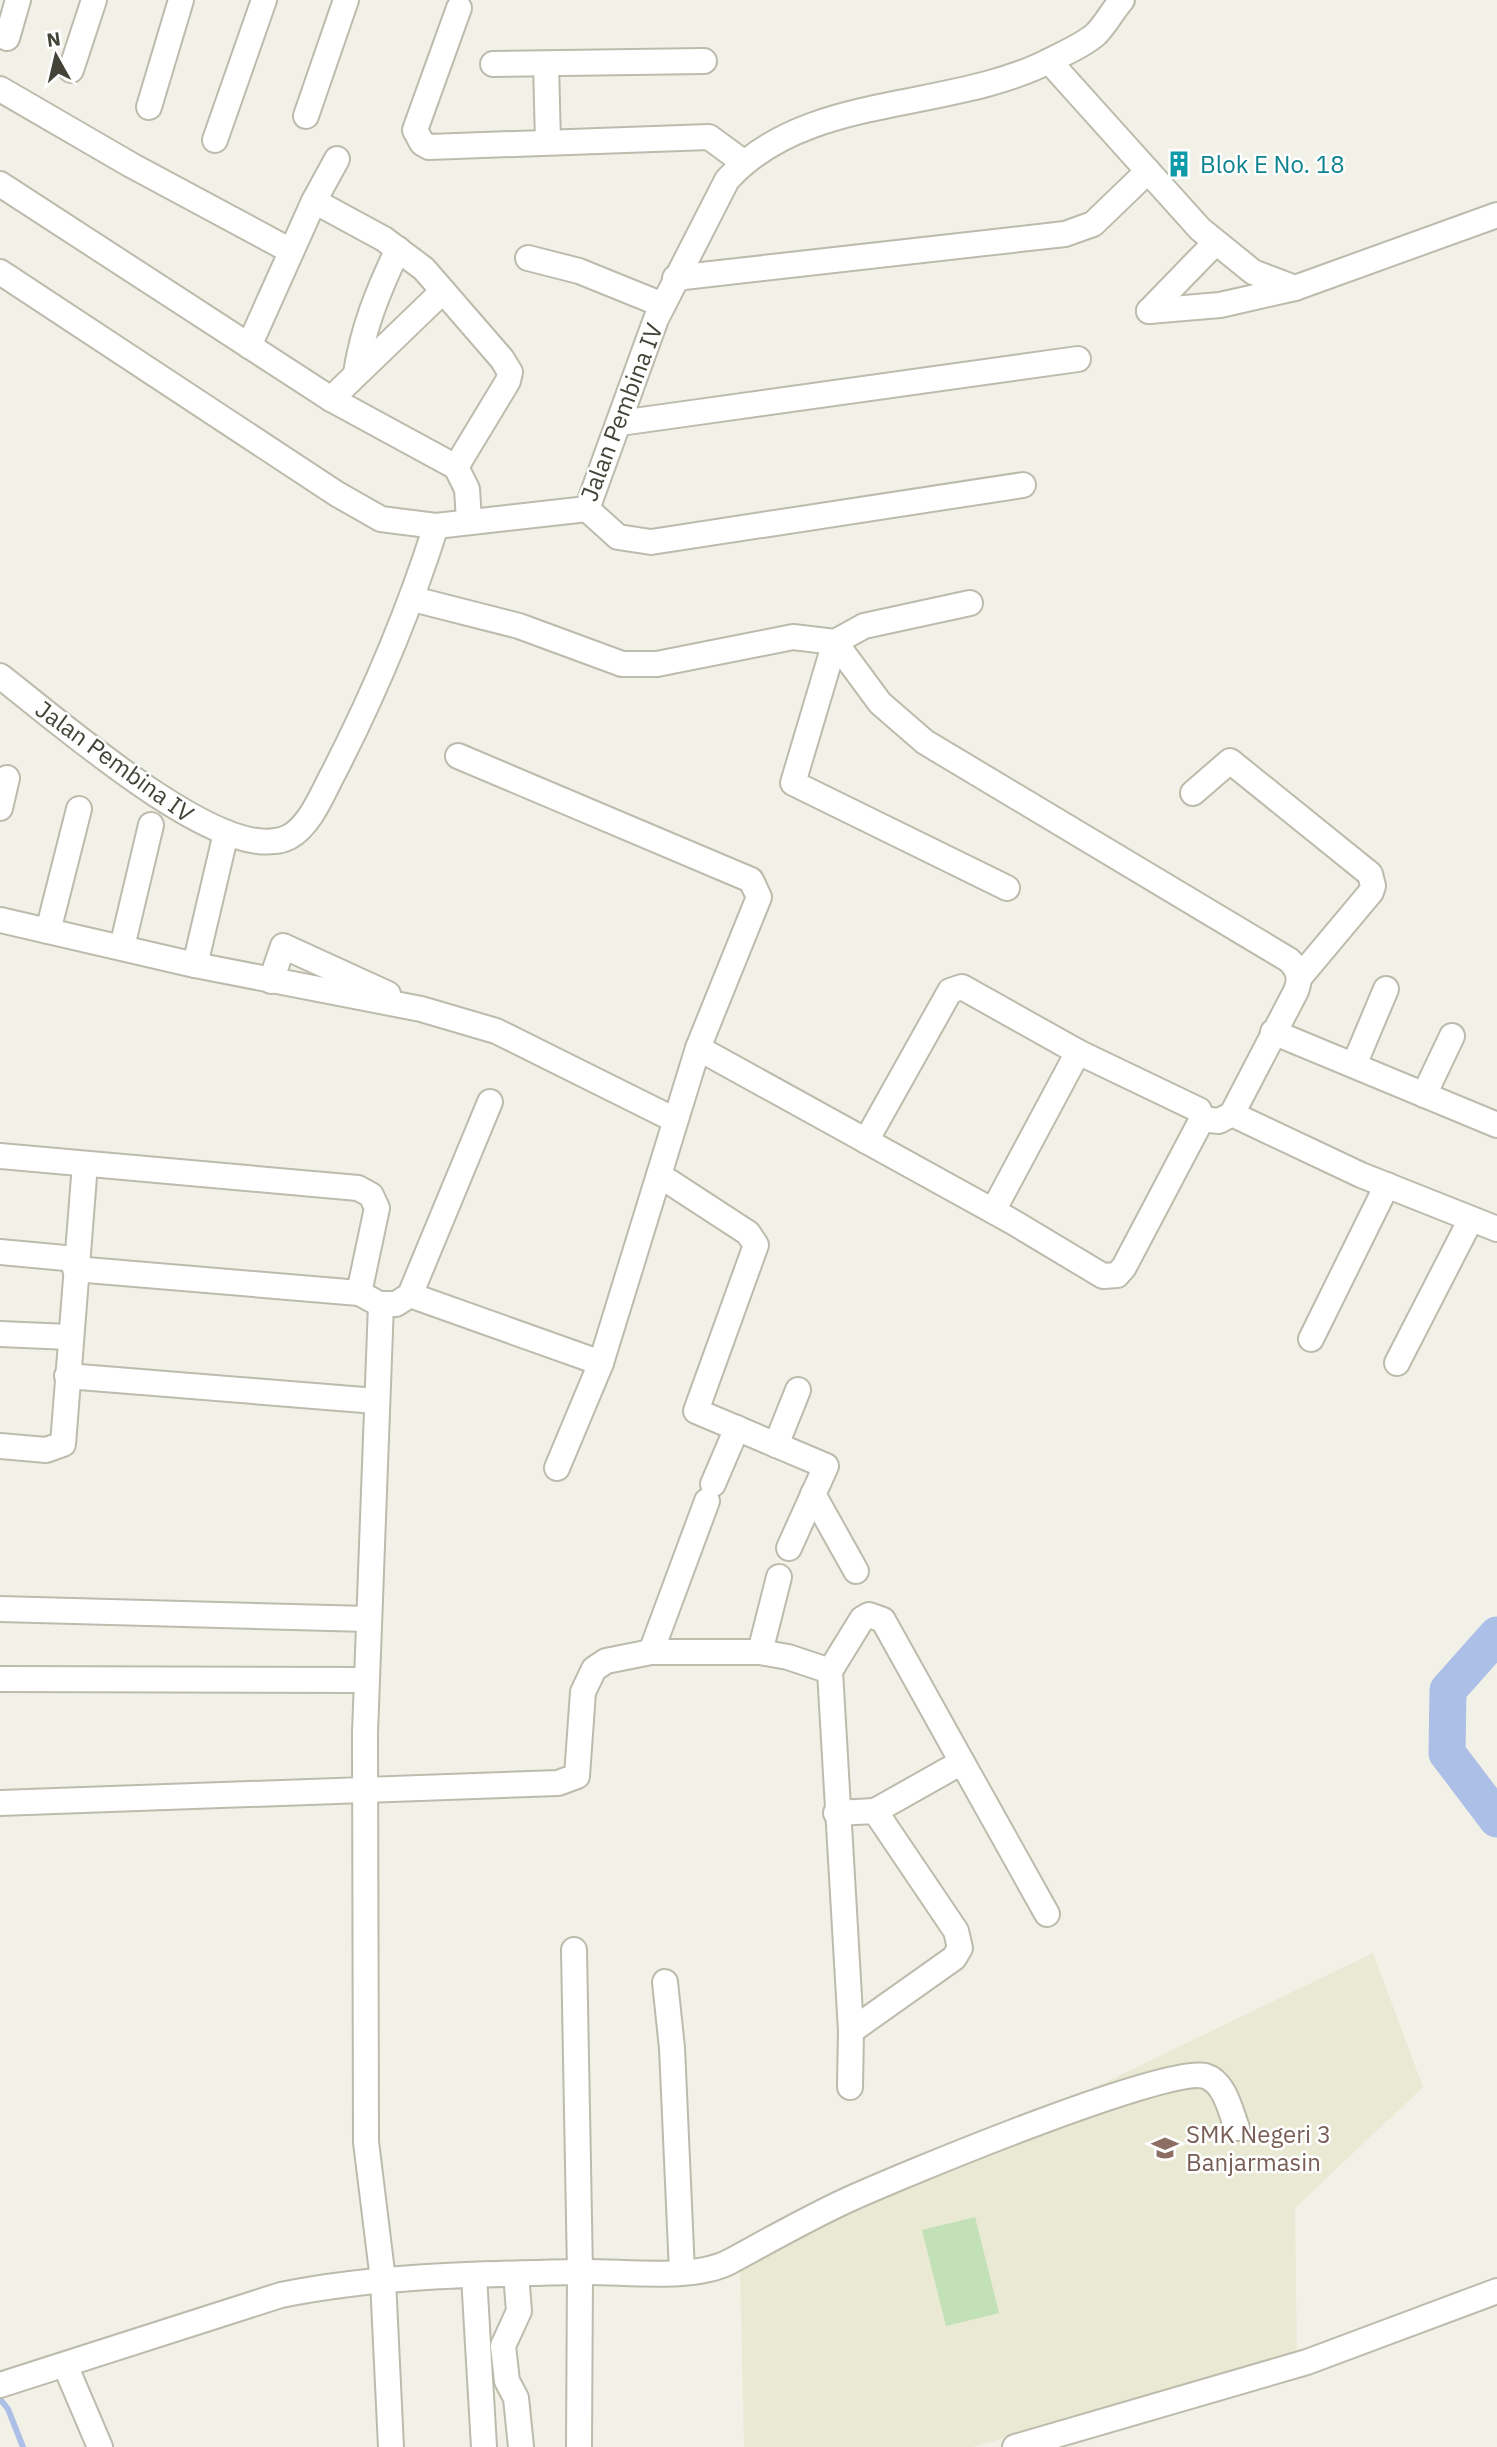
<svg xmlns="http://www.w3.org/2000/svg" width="1497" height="2447" font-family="'IBM Plex Sans',sans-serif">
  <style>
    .education { fill: #e9e9d4 }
    .green { fill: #c2e1b6 }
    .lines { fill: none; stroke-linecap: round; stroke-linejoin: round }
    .stream { stroke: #acbfe7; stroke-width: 6 }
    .river { stroke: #acbfe7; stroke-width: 37 }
    .street-casing { stroke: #bcbbac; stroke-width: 28 }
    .street { stroke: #fff; stroke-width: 24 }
    .labels { text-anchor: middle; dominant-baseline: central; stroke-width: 5; stroke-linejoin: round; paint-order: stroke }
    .culture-label { font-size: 24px; fill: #0d838f; stroke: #fff; text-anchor: start }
    .street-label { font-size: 24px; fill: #444338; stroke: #fff }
    .education-label { font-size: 24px; fill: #785e54; stroke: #fff; text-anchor: start }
  </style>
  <rect width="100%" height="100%" fill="#f2f1e8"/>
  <path class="education" d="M1373,1953L1423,2087L1295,2208L1297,2356L973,2447H744L740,2263L758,2250Z"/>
  <path class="green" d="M975,2217L999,2313L946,2326L922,2230Z"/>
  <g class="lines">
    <path class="stream" d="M0,2399L8,2409L23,2447"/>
    <path class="river" d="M1497,1635L1448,1690L1447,1753L1497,1819"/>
    <g class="street-casing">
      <g id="street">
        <path d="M459,8L415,130L422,143L429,147L709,137L743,162"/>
        <path d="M7,38L18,0"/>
        <path d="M1049,61L1200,229L1253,272L1295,288"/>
        <path d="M493,64L704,61"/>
        <path d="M546,64L548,142"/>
        <path d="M71,70L94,0"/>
        <path d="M0,89L131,165L291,251"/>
        <path d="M149,107L181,0"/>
        <path d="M306,116L346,0"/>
        <path d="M215,140L264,0"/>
        <path d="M0,184L331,399L456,467L467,489L469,520"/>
        <path d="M314,201L384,239L424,269L502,359L510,372L508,381L456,467"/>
        <path d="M528,258L579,271L663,305"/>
        <path d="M0,272L337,494L381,519L436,526L587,509L656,319L727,180C807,91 953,113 1055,58C1069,51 1085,44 1096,34C1106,24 1113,10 1122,0"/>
        <path d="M675,278L1065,234L1093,224L1148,171"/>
        <path d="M1149,311L1220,305L1295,288L1497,215"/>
        <path d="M1149,311L1215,243"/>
        <path d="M249,346L314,201L337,159"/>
        <path d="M356,373C363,328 378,291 398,249"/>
        <path d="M331,399L443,291"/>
        <path d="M620,423L1078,359"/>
        <path d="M587,509L618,537L651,542L1023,485"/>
        <path d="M413,599L519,626L622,664H657L793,637L835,642L864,626L970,603"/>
        <path d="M835,642L880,703L925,742L1289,960C1299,970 1301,978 1296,991L1232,1114L1219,1121L1202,1119"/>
        <path d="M835,642L793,783L1007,888"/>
        <path d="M0,676C55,718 207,852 274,841C278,841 285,839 289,837C311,825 323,792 334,772C375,692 409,611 436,526"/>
        <path d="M458,756L751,880L759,897L698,1048L601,1363L557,1468"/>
        <path d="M1193,793L1230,761L1370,874L1373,886L1371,892L1299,978"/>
        <path d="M0,808L7,778"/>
        <path d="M0,920L195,965L421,1009L496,1031L675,1120"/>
        <path d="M48,931L79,809"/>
        <path d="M122,947L151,825"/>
        <path d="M195,965L226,833"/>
        <path d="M271,981L283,946L388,994"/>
        <path d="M1273,1032L1497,1125"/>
        <path d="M698,1048L1013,1222L1103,1276L1117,1275L1124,1267L1202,1119"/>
        <path d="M1354,1065L1386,989"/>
        <path d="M1424,1095L1452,1036"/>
        <path d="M1232,1114L1361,1175L1497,1229"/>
        <path d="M866,1141L950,991L962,987L1078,1052L1199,1110L1202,1119"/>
        <path d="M0,1156L358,1188L371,1195L377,1208L359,1293"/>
        <path d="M659,1175L748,1233L756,1245L696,1411L826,1466L789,1548"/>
        <path d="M993,1211L1078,1052"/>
        <path d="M0,1252L76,1259"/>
        <path d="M75,1269L359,1293L374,1301"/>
        <path d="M410,1295L601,1363"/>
        <path d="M0,1334L69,1337"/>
        <path d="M1311,1339L1387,1185"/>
        <path d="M1397,1363L1471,1219"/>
        <path d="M67,1376L376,1401"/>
        <path d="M776,1445L798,1390"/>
        <path d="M0,1446L46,1450L63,1444L85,1164"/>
        <path d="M713,1484L737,1428"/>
        <path d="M813,1494L856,1571"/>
        <path d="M0,1609L368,1619"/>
        <path d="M651,1652L707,1501"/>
        <path d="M760,1652L779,1577"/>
        <path d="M830,1671L862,1619L869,1615L883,1620L962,1762"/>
        <path d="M0,1679L366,1680"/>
        <path d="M0,1803L558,1783L577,1776L583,1692L594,1669L606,1661L651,1652H760L788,1657L830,1671L851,2031L850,2087"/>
        <path d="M875,1811L962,1762L1047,1914"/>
        <path d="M836,1813L875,1811L956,1931L960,1948L954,1958L851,2031"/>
        <path d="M574,1950L580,2272L579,2447"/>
        <path d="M665,1982L672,2048L682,2272"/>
        <path d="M516,2274L519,2311L503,2346L507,2381L516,2398L521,2447"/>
        <path d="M474,2276L484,2447"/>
        <path d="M65,2365L100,2447"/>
        <path d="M0,2385L281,2295C379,2275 482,2274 582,2272C623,2271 692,2281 729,2262C766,2242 803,2221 841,2203C890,2180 1169,2064 1205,2076C1225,2082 1230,2110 1237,2128"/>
        <path d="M391,2447L383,2280L366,2142L365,1733L381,1304H396L410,1295L490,1102"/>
        <path d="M1015,2447L1307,2362L1497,2291"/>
      </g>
    </g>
    <use href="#street" class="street"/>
  </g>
  <defs>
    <g id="building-bare" transform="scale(2.1)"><path d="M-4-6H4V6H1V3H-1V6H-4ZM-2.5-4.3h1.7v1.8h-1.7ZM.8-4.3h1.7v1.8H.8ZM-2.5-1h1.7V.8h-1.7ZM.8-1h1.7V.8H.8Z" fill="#0f9aa8" stroke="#fff" stroke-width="2.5" paint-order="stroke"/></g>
    <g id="school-bare" transform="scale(2.1)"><path d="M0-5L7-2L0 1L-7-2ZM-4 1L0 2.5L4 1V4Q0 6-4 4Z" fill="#8d6e63" stroke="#fff" stroke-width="2.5" paint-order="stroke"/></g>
  </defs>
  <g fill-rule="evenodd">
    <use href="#building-bare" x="1179" y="164"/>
    <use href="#school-bare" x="1165" y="2148"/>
  </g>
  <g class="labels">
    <g class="culture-label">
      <text x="1200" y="164">Blok E No. 18</text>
    </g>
    <g class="street-label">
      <text transform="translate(621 412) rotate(-69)">Jalan Pembina IV</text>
      <text transform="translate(115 761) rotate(36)">Jalan Pembina IV</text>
    </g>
    <g class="education-label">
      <text x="1186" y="2134">SMK Negeri 3<tspan x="1186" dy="28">Banjarmasin</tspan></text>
    </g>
  </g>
  <g transform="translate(56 56) rotate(352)" stroke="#ffffff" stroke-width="5" paint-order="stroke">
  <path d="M0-5L12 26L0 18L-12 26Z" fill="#444338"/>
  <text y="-10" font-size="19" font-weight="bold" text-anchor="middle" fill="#444338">N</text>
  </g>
</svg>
